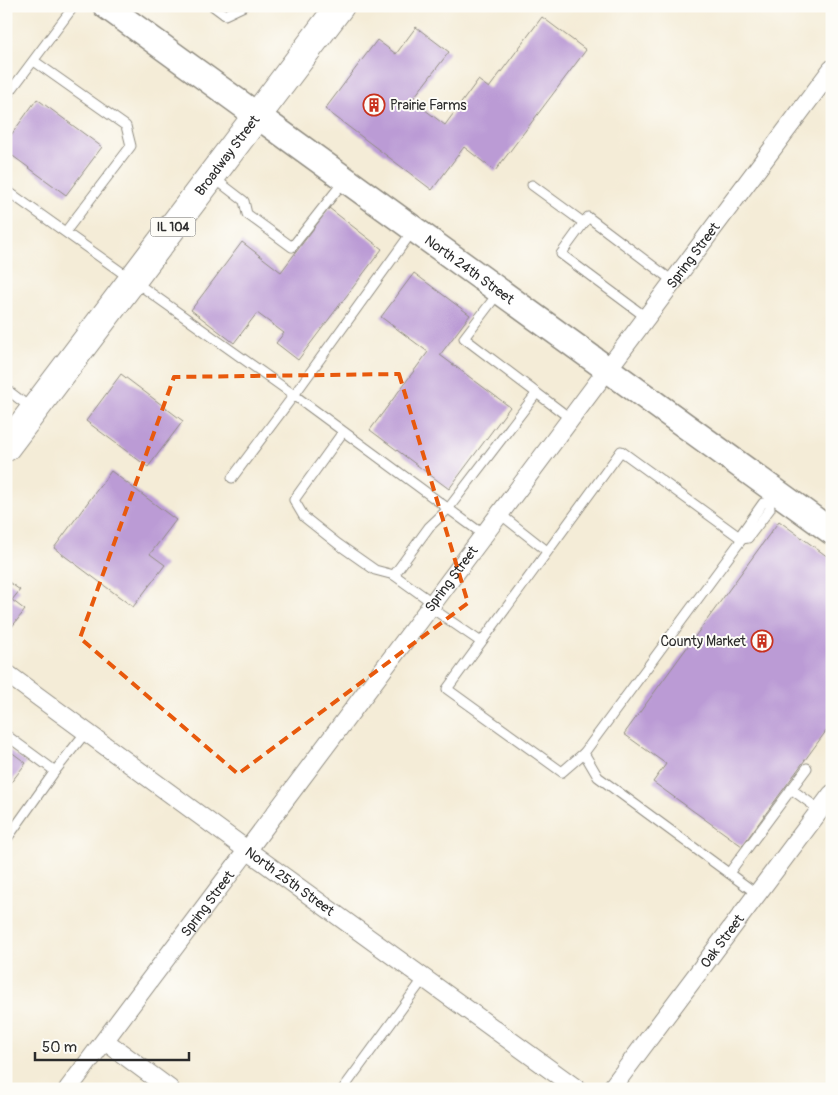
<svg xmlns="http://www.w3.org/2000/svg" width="838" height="1095" font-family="Pangolin,sans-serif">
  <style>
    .building { fill: #bb9bd5 }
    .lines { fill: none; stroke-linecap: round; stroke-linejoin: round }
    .service-casing { stroke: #908c81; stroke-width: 11 }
    .minor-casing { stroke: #908c81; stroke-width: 20 }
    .secondary-casing { stroke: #908c81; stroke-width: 28 }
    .primary-casing { stroke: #908c81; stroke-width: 30 }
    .service { stroke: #fff; stroke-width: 9 }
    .minor { stroke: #fff; stroke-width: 18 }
    .secondary { stroke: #fff; stroke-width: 25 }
    .primary { stroke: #fff; stroke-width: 28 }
    .marked { fill: none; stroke: #e8590c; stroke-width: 4; stroke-dasharray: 10 6; stroke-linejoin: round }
    .labels { text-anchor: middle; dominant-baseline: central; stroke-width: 4; stroke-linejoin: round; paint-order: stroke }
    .shield { fill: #fdfcf7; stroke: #6a6a68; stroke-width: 1 }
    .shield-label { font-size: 12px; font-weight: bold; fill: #2b2b2b }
    .poi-label { font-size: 14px; fill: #2b2b2b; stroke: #fdfcf7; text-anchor: start }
    .street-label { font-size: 14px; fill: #2b2b2b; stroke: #fdfcf7 }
  </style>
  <rect width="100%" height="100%" fill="#fdfcf7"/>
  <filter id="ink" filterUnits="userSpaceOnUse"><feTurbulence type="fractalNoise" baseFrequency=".02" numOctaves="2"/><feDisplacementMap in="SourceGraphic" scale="10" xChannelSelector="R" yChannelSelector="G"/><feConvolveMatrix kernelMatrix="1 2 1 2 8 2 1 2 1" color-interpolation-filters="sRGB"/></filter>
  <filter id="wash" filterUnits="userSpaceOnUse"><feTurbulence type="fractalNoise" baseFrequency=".0096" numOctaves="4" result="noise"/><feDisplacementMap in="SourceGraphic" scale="20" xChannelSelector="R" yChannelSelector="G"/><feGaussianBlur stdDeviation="1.12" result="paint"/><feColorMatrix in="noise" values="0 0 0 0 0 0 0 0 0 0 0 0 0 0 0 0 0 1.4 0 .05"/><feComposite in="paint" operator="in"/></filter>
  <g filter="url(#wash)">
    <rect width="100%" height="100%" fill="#f4ecd7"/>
    <g id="blocks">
      <g class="building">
        <path d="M542,17L586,50L495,171L464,147L432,190L325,109L377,40L396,54L416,27L449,52L412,100L445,125L478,80L489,88Z"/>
        <path d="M37,99L102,147L66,195L6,151V142Z"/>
        <path d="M329,208L382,249L298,360L276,343L284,333L257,313L234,343L191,310L242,242L281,272Z"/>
        <path d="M414,273L470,315L440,355L510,407L449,489L370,430L428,352L381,317Z"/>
        <path d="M121,374L183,421L148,467L86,421Z"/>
        <path d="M111,471L176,520L150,554L165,565L133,607L54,548Z"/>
        <path d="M779,521L832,560V723L742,846L653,782L666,764L624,734Z"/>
        <path d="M6,580L20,590L12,600L25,610L11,628L6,625Z"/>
        <path d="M6,748L26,763L6,789Z"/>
      </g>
    </g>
  </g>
  <g filter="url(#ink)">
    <use href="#blocks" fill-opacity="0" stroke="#908c81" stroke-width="1"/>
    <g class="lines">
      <g class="service-casing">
        <g id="service">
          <path d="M213,6L225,15L244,6"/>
          <path d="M34,61L126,126L131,146L66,231"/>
          <path d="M6,97L74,6"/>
          <path d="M214,178L244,201L247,214L292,247L344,181"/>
          <path d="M532,185L584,223"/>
          <path d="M6,190L294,395L414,229"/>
          <path d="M499,292L464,338L571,419"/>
          <path d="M647,318L561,254L588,217L674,282"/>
          <path d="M6,389L32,409"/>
          <path d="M343,432L294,500L304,517L338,544L375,570L394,575"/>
          <path d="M232,478L294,395L484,535"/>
          <path d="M500,514L547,551"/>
          <path d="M742,539L748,538L770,509L769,502L772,498"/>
          <path d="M433,603L394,575L429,527L448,509L536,394"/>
          <path d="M430,607L481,642"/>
          <path d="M6,735L55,771"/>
          <path d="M584,753L562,772L447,689L621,451L742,539"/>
          <path d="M791,789L820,810"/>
          <path d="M6,840L55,771L86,732"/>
          <path d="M729,873L807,768"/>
          <path d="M757,894L598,777L584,753L742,539L741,534L763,503L769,502"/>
          <path d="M343,1089L424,978"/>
        </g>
      </g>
      <g class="minor-casing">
        <g id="minor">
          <path id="s1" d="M6,673L247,850L577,1089"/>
          <path d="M105,1041L170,1089"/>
          <path id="s2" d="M68,1089L433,603L832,69"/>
          <path id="s3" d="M611,1089L832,794"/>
        </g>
      </g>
      <g class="secondary-casing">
        <g id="secondary">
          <path id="s4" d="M106,6L832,532"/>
        </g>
      </g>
      <g class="primary-casing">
        <g id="primary">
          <path id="s5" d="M6,447L340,6"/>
        </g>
      </g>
      <use href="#service" class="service"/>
      <use href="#minor" class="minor"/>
      <use href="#secondary" class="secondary"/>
      <use href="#primary" class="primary"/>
    </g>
  </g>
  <path class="marked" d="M399,374L468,603L238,774L80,638L174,377Z"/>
  <defs>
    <g id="building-ring" transform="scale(1.125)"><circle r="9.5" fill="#fdfcf7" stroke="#c8321e" stroke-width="1.5"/><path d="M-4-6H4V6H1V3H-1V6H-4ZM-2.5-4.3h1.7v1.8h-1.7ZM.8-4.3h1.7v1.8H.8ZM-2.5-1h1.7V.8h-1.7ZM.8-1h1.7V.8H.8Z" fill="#c8321e"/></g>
  </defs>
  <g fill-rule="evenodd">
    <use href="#building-ring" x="374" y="105"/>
    <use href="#building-ring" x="762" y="641"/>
  </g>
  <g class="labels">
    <rect class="shield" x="150.5" y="217.5" width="45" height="19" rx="4"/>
    <g class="shield-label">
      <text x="173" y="227">IL 104</text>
    </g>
    <g class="poi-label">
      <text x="390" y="105">Prairie Farms</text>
      <text x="746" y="641" text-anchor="end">County Market</text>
    </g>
    <g class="street-label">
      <text stroke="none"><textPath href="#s5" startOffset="366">Broadway Street</textPath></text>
      <text stroke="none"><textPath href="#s2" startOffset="1042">Spring Street</textPath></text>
      <text stroke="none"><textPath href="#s4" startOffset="449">North 24th Street</textPath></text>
      <text stroke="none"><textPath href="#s2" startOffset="638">Spring Street</textPath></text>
      <text stroke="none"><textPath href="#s1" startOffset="352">North 25th Street</textPath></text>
      <text stroke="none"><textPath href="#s2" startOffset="232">Spring Street</textPath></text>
      <text stroke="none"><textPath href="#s3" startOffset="185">Oak Street</textPath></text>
    </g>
  </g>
  <rect width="838" height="1095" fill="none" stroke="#fdfcf7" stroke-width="25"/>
  <path d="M35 1052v8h154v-8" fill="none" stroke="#2b2b2b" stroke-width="2.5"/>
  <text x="42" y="1052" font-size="15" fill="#2b2b2b" stroke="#fdfcf7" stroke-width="4" paint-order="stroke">50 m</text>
</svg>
